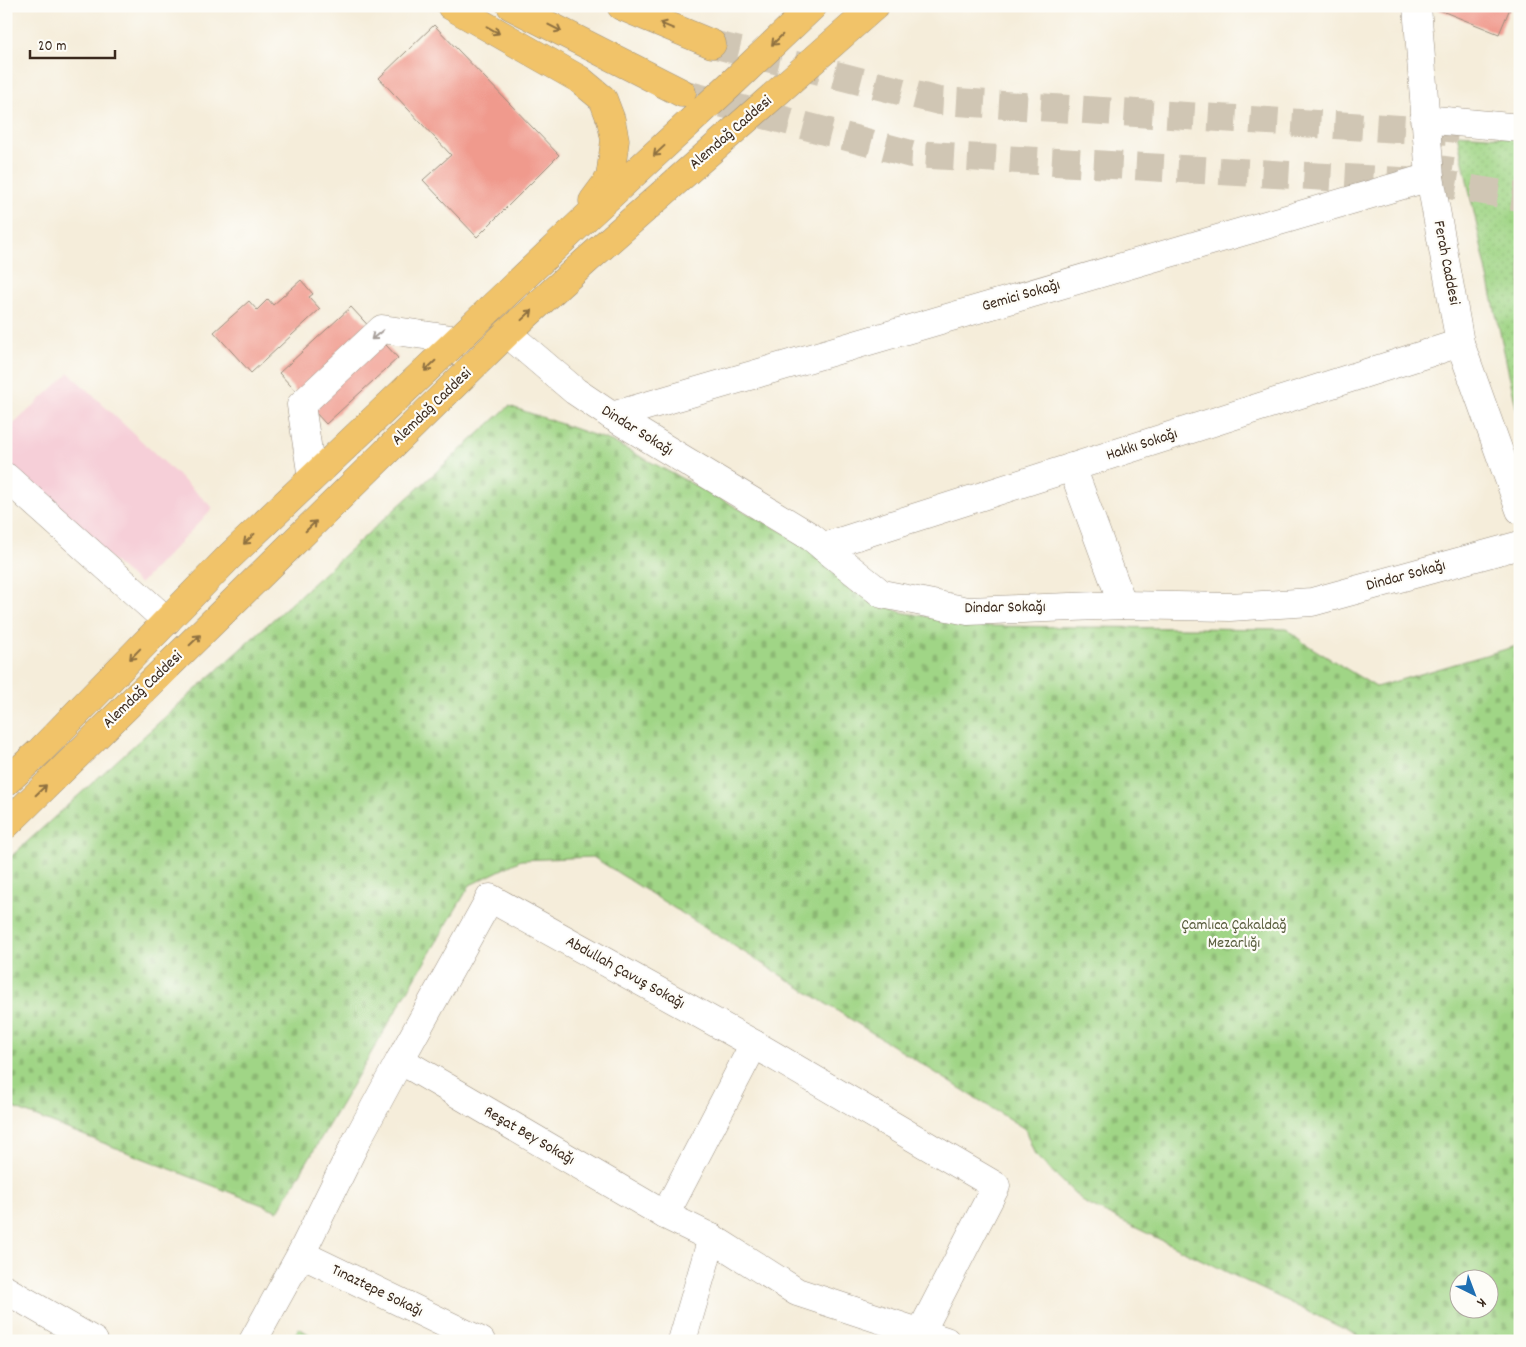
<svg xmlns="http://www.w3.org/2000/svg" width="1526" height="1347" font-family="Dekko,sans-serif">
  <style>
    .built { fill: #f6cfd8 }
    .cemetery { fill: url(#cemetery-stones); stroke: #6e8052; fill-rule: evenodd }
    .park { fill: url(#park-dots); stroke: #6e8052 }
    .building { fill: #f09a8d }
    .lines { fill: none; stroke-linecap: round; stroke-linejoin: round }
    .minor-tunnel { stroke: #d0c6b4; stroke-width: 28; stroke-dasharray: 28 14; stroke-linecap: butt }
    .major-tunnel { stroke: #d0c6b4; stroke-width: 28; stroke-dasharray: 28 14; stroke-linecap: butt }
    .minor-casing { stroke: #988c7c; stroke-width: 29 }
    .major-casing { stroke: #988c7c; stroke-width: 29 }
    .minor { stroke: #fff; stroke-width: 28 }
    .major { stroke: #f1c369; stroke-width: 28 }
    .oneway { stroke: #8d6f40 }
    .oneway2 { stroke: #a79f9a }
    .labels { text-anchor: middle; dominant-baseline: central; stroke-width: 4.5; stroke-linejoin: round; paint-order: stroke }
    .street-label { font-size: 16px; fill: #3b2a1e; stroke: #fdfcf7 }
    .park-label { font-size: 16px; fill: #595d3d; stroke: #fdfcf7 }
  </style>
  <defs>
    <pattern id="cemetery-stones" width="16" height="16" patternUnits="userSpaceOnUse" patternTransform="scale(1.25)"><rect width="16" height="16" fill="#a0d586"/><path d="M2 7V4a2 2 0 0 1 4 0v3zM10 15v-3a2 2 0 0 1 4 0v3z" fill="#8bb773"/></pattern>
    <pattern id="park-dots" width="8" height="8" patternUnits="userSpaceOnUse" patternTransform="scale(1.25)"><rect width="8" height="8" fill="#a0d586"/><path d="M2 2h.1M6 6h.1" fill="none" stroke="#8bb773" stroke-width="1.8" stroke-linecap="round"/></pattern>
  </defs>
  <rect width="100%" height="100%" fill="#fdfcf7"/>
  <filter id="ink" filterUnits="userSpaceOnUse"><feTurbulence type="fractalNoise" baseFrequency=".02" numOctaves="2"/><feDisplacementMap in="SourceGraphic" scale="10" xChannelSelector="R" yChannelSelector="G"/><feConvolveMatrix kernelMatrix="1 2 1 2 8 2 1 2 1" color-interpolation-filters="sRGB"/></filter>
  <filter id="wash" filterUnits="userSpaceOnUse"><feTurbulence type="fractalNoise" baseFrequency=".0096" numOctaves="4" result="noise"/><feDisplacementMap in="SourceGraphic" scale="20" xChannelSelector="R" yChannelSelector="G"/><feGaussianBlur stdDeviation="1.12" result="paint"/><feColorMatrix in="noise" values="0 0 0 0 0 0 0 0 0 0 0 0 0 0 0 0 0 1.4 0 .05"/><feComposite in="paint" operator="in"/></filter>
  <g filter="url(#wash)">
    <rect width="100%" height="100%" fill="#f5edda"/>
    <path class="built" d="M69,373L213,508L140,584L6,469V431Z"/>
    <path class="cemetery" d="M509,406L611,441L804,543L851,590L900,612L983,626L1287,629L1304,643L1376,687L1520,645V1341H1369L1085,1203L1035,1155L1025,1129L593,857L521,860L470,885L278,1211L6,1105V861ZM1458,1280H1488V1310H1458Z"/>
    <g class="park">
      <path d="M1457,134L1520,138V411H1517Z"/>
      <path d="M299,1328L320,1341H291Z"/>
    </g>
    <g id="blocks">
      <g class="building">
        <path d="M1438,6H1511L1499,34L1437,9Z"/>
        <path d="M434,25L559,155L477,237L423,180L451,155L379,78Z"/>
        <path d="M301,280L313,294L309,297L320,309L251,373L214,332L249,301L257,310L268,299L273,305Z"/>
        <path d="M351,307L398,358L326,424L279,373Z"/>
        <path d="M1330,1337L1345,1341H1313L1318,1338Z"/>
      </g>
    </g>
  </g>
  <g filter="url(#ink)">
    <use href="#blocks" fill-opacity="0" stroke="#988c7c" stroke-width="1"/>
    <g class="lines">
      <path class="minor-tunnel" d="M1437,183L1444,132"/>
      <g class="major-tunnel">
        <path d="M712,44L939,101L1449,132"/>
        <path d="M682,93L911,154L1437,183L1520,197"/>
      </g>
      <g class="minor-casing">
        <g id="minor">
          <path d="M1417,6L1430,177L1460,343L1520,510"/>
          <path d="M1424,119L1520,128"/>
          <path d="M507,333L575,391L612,416L811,537L882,594L968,611L1123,605L1230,607L1312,602L1520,545"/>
          <path d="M612,416L1430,177"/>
          <path d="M1072,467L1123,605"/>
          <path d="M6,477L167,621"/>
          <path d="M312,478L301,405L382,329L458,340"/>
          <path d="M823,547L1460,343"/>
          <path d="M754,1044L996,1186L921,1332"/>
          <path d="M400,1060L490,898L754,1044L665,1215"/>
          <path d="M301,1254L481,1341"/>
          <path d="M6,1290L94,1341"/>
          <path d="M253,1341L301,1254L358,1138L400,1060L665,1215L712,1238L797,1292L946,1341"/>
          <path d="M682,1341L712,1238"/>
        </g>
      </g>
      <g class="major-casing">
        <g id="major">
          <path d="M451,6L579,79L603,99L611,120L615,140L610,178L593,201"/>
          <path d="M511,6L682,93"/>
          <path d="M621,6L712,44"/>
          <path d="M6,782L39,752L229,557L587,217L730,85L813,6"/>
          <path d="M6,825L507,333L585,262L875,6"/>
        </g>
      </g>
      <use href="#minor" class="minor"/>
      <use href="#major" class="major"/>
    </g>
    <defs><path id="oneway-shaft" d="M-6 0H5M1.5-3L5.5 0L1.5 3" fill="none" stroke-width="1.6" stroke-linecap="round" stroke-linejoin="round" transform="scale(1.25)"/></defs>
    <g class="oneway">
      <use href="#oneway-shaft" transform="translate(667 26) rotate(-157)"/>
      <use href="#oneway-shaft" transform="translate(555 28) rotate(27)"/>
      <use href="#oneway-shaft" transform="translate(493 30) rotate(30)"/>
      <use href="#oneway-shaft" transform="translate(777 40) rotate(136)"/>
      <use href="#oneway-shaft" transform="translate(659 151) rotate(137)"/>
      <use href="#oneway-shaft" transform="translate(527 315) rotate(-43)"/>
      <use href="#oneway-shaft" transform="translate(430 366) rotate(136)"/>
      <use href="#oneway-shaft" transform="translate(311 526) rotate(-44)"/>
      <use href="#oneway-shaft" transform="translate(249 539) rotate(137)"/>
      <use href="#oneway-shaft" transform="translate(195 640) rotate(-44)"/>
      <use href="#oneway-shaft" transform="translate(135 654) rotate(134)"/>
      <use href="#oneway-shaft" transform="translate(41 790) rotate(-44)"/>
    </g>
    <use class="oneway2" href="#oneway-shaft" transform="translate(377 335) rotate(141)"/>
  </g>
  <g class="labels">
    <g class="street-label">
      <text transform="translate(731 133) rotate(-41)">Alemdağ Caddesi</text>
      <text transform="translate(1446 263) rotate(79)">Ferah Caddesi</text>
      <text transform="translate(1021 296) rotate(-16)">Gemici Sokağı</text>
      <text transform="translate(432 407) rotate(-44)">Alemdağ Caddesi</text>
      <text transform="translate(637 431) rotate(32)">Dindar Sokağı</text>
      <text transform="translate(1142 445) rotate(-18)">Hakkı Sokağı</text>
      <text transform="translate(1406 576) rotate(-15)">Dindar Sokağı</text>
      <text transform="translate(1005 608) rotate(-1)">Dindar Sokağı</text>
      <text transform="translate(143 690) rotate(-44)">Alemdağ Caddesi</text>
      <text transform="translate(625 973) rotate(29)">Abdullah Çavuş Sokağı</text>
      <text transform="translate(529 1136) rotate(30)">Reşat Bey Sokağı</text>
      <text transform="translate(377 1291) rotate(26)">Tınaztepe Sokağı</text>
    </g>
    <g class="park-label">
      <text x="1234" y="925">Çamlıca Çakaldağ<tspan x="1234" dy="18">Mezarlığı</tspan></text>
    </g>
  </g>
  <rect width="1526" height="1347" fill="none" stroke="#fdfcf7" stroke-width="25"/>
  <g transform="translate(1474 1294) rotate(138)"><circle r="24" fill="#fdfcf7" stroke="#afa8a0"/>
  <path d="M0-4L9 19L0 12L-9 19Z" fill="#1f6fb2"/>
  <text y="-8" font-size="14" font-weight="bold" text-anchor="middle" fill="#3b2a1e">K</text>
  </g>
  <path d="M30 50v8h85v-8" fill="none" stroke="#3b2a1e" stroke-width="2.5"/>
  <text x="38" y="50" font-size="15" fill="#3b2a1e" stroke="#fdfcf7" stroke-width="4" paint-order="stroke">20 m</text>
</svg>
